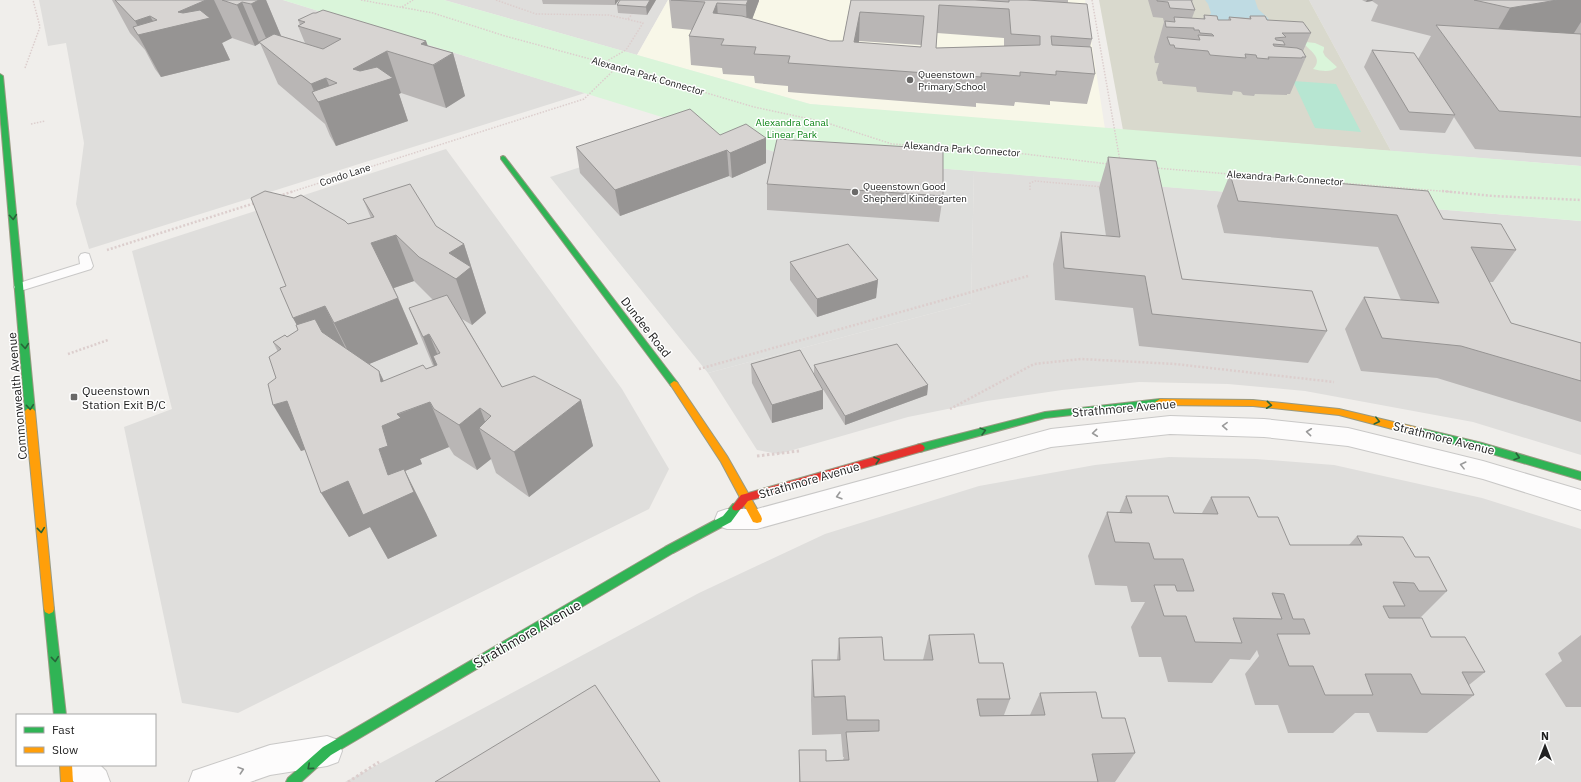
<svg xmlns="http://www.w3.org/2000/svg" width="1581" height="782" font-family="'IBM Plex Sans',sans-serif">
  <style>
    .residential { fill: #dfdedc }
    .education { fill: #f8f7e8 }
    .religious { fill: #dededc }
    .construction { fill: #d9d9cd }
    .park { fill: #daf5da }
    .pitch { fill: #b7e6d2 }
    .water { fill: #bfdbe3 }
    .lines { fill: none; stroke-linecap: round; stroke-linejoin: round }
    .lane-casing { stroke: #c9c8c7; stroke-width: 2 }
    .street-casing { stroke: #c9c8c7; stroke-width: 2 }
    .fast-casing { stroke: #999a82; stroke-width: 2 }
    .slow-casing { stroke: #999a82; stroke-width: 2 }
    .jam-casing { stroke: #999a82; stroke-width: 2 }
    .path-far2 { stroke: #dccecd; stroke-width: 1.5; stroke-dasharray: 1.5 1.5; stroke-linecap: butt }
    .path-far1 { stroke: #dccecd; stroke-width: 2.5; stroke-dasharray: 2 2; stroke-linecap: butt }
    .path { stroke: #dccecd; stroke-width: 3; stroke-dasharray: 2.5 2.5; stroke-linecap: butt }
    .lane { fill: #fdfcfc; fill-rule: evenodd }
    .street { fill: #fdfcfc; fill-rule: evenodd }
    .fast { fill: #30b455; fill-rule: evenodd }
    .slow { fill: #ff9f0a; fill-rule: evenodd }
    .jam { fill: #e5322d; fill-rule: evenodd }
    .wall { fill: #b9b6b5; fill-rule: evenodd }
    .shaded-wall { fill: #969493 }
    .building { fill: #d7d4d2; stroke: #969493; fill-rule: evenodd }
    .oneway { stroke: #286439 }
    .oneway2 { stroke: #9a9a9a }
    .poi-dot { fill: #6a6968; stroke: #fff; stroke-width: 1.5 }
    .labels { text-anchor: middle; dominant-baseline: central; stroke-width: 3; stroke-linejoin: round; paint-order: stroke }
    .far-poi-label { font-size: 10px; fill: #222; stroke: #fff; text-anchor: start }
    .far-street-label { font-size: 10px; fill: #222; stroke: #fff }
    .far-park-label { font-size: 10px; fill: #0c8416; stroke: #fff }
    .street-label { font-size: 12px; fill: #222; stroke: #fff }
    .poi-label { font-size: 12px; fill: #222; stroke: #fff; text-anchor: start }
    .near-street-label { font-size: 14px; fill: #222; stroke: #fff }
  </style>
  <rect width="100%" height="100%" fill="#f0eeeb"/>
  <g class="residential">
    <path d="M39,0H283L585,93L89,249L76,204L84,143L66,43L48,46Z"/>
    <path d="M444,0H668L637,55Z"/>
    <path d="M1309,0H1581V166L1391,151Z"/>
    <path d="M446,149L622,389L669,469L649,509L238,713L182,703L124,427L172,409L132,251Z"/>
    <path d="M974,171L1581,221V455L1473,422L1305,391L1228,384L1139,382L1062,390L987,401L908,417L779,454L757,450L708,373L971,303Z"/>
    <path d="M1169,457L1256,459L1334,465L1482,498L1581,529V782H345L699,593L825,534L979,486L1095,465Z"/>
  </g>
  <path class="education" d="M668,0H1085L1105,129L810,104L637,55Z"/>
  <path class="religious" d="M700,128L788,156L974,171L971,303L708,373L550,177Z"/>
  <path class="construction" d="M1099,0H1309L1391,151L1123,130Z"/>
  <g class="park">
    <path d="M283,0H444L810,104L1581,166V221L788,156Z"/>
    <path d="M1306,42L1315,43L1324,47V49L1323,52L1325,56L1337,67C1330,73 1322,71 1313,69C1323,59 1312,52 1304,44Z"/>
  </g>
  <path class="pitch" d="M1293,81L1336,84L1361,132L1315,128Z"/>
  <path class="water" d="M1205,0H1255L1258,9L1268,18L1270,23L1206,21L1211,13L1208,4Z"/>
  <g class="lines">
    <g class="lane-casing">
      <path id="lane" d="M85,253L89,254L93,266L91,269L20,291L16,290L14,287L16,284L80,264L79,257L81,254Z"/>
    </g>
    <g class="street-casing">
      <g id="street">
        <path d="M1170,416L1264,419L1348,428L1483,461L1581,490V510L1483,479L1348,446L1264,437L1170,434L1051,447L757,529H727L718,526L715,519L718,512L727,509H757L1051,429Z"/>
        <path d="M327,736L338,740L342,751L338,762L327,766L270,775L250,782H189L193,771L270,745Z"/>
        <path d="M64,765H100L106,771L110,782H74L68,776Z"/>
      </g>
    </g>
    <g class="fast-casing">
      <g id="fast">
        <path d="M0,74L3,76L35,411L33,413H27L25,411L0,112Z"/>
        <path d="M503,156L505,157L677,382L678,384L677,386H671L501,159V157Z"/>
        <path d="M1160,399L1165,402L1160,405L1045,418L920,452L917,451L915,448L917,445L920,444L1045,412Z"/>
        <path d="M1415,427L1482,443L1581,472V480L1482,451L1412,434L1410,431L1412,428Z"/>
        <path d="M737,503L741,504L742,507L731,522L673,553L331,755L301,782H286L288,778L323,747L665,547L723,516L733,504Z"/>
        <path d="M49,604L53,606L54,609L66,715H54L44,609L45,606Z"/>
      </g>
    </g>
    <g class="slow-casing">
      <g id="slow">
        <path d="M674,381L677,382L727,456L761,516L762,519L761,522L757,523L753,522L721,462L670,384Z"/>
        <path d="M1160,399L1253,400L1339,409L1415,427L1418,428L1420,431L1418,434L1415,435L1339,415L1253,406L1160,405L1155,402Z"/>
        <path d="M30,408L33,409L35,411L54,609L53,612L49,614L45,612L44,609L25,411L27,409Z"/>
        <path d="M60,765H72L73,782H61Z"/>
      </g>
    </g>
    <g class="jam-casing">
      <path id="jam" d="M920,444L923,445L925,448L923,451L748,501C744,506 741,512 733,510L732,507L741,495L745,494Z"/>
    </g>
    <g class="path-far2">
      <path d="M361,0L433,13L505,36L605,63L754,107L824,122L892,144L1000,151L1108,164"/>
      <path d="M496,0L536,14L609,15L643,23L626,50L605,62"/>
      <path d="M1092,0L1120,161"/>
      <path d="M402,7L413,0"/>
      <path d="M628,19L632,14"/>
      <path d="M25,68L40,27L33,0"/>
      <path d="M31,124L45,121"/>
      <path d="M1155,168L1453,192"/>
      <path d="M1030,190V183L1035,181L1103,187"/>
      <path d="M291,192L584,99L617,67"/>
    </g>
    <g class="path-far1">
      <path d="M1442,191L1493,196L1581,200"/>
      <path d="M279,196L294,191"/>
      <path d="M107,250L255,203"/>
      <path d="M68,354L108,340"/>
      <path d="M699,369L1028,276"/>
      <path d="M950,409L1034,364L1081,359L1175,364L1334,382"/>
    </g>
    <g class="path">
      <path d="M757,456L799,451"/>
      <path d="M348,782L379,762"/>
    </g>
    <use href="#lane" class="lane"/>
    <use href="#street" class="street"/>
    <use href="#fast" class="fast"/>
    <use href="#slow" class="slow"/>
    <use href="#jam" class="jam"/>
  </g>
  <g class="wall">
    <path d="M112,0H266L281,36L305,43L298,26L300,25L298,20L426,41L428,46L453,53L465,96L446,108L401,93L399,94L408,121L336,146L330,136L325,124L278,84L260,43L255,46L232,38L222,43L230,60L161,77L155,69L145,50L130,33Z"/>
    <path d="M542,0H619L615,5L543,4Z"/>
    <path d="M656,0L647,15L618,13L617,5Z"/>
    <path d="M669,0H759L752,19L830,41H843L851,0H1068V3L1092,39L1090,47L1095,74L1087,104L1050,101V105L1015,102L1014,106L976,103V107L788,92V86L755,83L754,76L723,74L722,68L691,65L689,36L692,30L672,28ZM937,33L1004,38V46L936,48ZM859,41L921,45V47L858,43Z"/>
    <path d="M1148,0H1193L1192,2L1195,10L1192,18L1203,19L1204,15L1218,20H1228L1229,17L1249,18L1250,16L1311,33L1303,51L1306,57L1290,94H1287V95L1255,94L1254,96L1243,95L1241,92L1233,91L1232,95L1220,94L1197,92L1196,87L1163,84L1162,81H1158L1156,73L1159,63H1155L1154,57L1164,22L1163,18L1153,17Z"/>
    <path d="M1362,0H1581V157L1475,149L1454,117L1445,133L1400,130L1364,67L1372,50L1418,59L1431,36L1371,21L1378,5L1372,1L1366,2Z"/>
    <path d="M720,135L766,138V163L732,178L729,176L620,216L580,173L576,147Z"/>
    <path d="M1108,157L1182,279L1327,331L1308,363L1139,346L1133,308L1055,300L1053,264L1061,232L1106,236L1099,188Z"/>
    <path d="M1230,174L1443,219L1516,250L1493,282H1489L1511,323L1581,343V422L1437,378L1361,371L1345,329L1364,297L1401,300L1378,247L1224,233L1217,206Z"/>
    <path d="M767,184L943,196L939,222L767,210Z"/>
    <path d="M363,199L436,226L464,244L486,313L472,325L462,319L502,387L581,400L593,446L529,497L496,473L491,459L477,470L454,455L449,447L420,459L422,464L405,471L426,513L437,536L388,559L370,527L349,537L305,450L301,451L276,378L278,352L273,342L287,337L298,330L297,325L293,318L348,224L371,218ZM414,281L433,300L409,308L428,354L433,366L426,369L384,381L379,371L369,364L418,344L394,288Z"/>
    <path d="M790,262L878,280L876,298L817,317L790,280Z"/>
    <path d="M751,364L814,374V365L928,385L927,395L845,425L818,381L823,390V409L772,423L752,383Z"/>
    <path d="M1126,496L1174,513H1202L1211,497L1258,517L1290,545H1349L1357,536L1415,557L1447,591L1420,618L1431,637L1485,672L1469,685L1474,695L1427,733L1377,732L1369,713H1355L1333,733H1288L1278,705H1255L1245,674L1259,656L1257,650L1250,660L1230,659L1212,683L1168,682L1161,657H1139L1131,627L1145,602H1131L1127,586L1095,585L1088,556L1107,512L1119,513Z"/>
    <path d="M929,635L979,663L1010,699L1004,715H1030L1040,693L1102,718L1135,753L1115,782H799V750L826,761L843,760L844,757H843L841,734L812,735L811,700L812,660H837L839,638L884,660H923Z"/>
    <path d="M1581,635V707H1566L1545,674L1562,661L1558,653Z"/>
  </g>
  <g class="shaded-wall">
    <path d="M206,0H214L232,38L222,43L230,60L161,77L138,35L142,34L135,21L150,16L158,30L178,12Z"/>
    <path d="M257,0H266L282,38L269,45L251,4Z"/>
    <path d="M615,0H619L615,5Z"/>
    <path d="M650,0H656L647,15L646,7Z"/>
    <path d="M748,0H759V1L747,33L746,5Z"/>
    <path d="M1367,0H1373L1372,1L1366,2Z"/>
    <path d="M1557,0H1581V22L1574,33L1486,50L1510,8Z"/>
    <path d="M242,2L259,42L260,43L255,46L237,5Z"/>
    <path d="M717,3L719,31L713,13Z"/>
    <path d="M860,12L859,41L853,67L854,42Z"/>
    <path d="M426,41L434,65L453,53L465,96L446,108L433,65L421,44Z"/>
    <path d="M387,51L401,93L399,94L408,121L336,146L311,84L326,78L334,97L353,69Z"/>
    <path d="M766,138V163L732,178L730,153Z"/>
    <path d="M727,150L729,176L620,216L615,190Z"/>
    <path d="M396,235L414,281L391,289L371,243Z"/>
    <path d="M464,244L486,313L472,325L456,279L449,253Z"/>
    <path d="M878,280L876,298L817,317V299Z"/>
    <path d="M398,298L418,344L357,369L334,323Z"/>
    <path d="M325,306L348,353L318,364L293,318Z"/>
    <path d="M429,334L448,380L433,356L444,382L441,383L423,337Z"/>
    <path d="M379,371L399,414L430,402L449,447L420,459L422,464L405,471L426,513L437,536L388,559L370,527L349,537L321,493L348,481L388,475L379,449L382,426L381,382Z"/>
    <path d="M928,385L927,395L845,425V416Z"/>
    <path d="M823,390V409L772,423V405Z"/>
    <path d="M581,400L593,446L529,497L514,452Z"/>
    <path d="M287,401L314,446L301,451L273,405Z"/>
    <path d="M480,408L490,435L479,428L491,459L477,470L459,425Z"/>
  </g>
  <g class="building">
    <path d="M115,0H206L178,12L183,13L200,10L210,18L138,35L133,27L157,20L150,16L135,21Z"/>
    <path d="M222,0H259L251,4L242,2L237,5Z"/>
    <path d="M620,0H650L646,7L617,5Z"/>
    <path d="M671,0H748L746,5L717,3L713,13L742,16L830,41H843L851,0H975L1009,2V0H1027L1087,4L1092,39L1051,36L1052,45L1091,47L1095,74L1056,71V75L1020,72V76L981,73V77L788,63L790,56L754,54L756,47L721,45L724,39L689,36L705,2ZM939,5L1009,9L1011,34L1040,36V45L936,48ZM860,12L924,16L921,47L854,42Z"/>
    <path d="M1157,0H1191L1195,10L1170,8L1168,2L1157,1Z"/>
    <path d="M1474,0H1557L1510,8Z"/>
    <path d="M323,10L426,41L421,44L453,53L433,65L387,51L353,69L360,71L377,67L393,78L318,102L312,92L337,83L326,78L311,84L259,42L274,34L323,49L341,39L298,26L305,22L298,20L313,13H316Z"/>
    <path d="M1204,15L1217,16L1218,20H1231L1229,17L1251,19L1250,16H1265L1267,20L1303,22L1311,33H1282L1286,37L1275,38L1276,40L1283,41L1285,45L1273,44L1274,46L1297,48L1302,50L1306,57H1302V58L1268,57L1269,59L1257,58L1256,55L1245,54L1246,58L1233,57L1210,55L1208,51L1175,48L1174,45H1170L1167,37L1200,40L1198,35L1214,36L1212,34L1200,33L1199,30H1194V28L1166,27L1165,21L1175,22L1174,17L1205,19Z"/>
    <path d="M1436,25L1581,34V117L1499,111Z"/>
    <path d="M1372,50L1414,53L1455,115L1409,112Z"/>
    <path d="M690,109L720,135L746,124L766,138L730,153L727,150L615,190L576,147Z"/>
    <path d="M777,139L943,149V196L767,184Z"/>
    <path d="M1108,157L1156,161L1182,279L1312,291L1327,331L1152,314L1145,276L1064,268L1061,232L1120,237Z"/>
    <path d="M1230,174L1428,191L1443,219L1501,224L1516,250L1471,247L1511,323L1581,343V381L1461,346L1382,338L1364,297L1439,303L1397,215L1238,201Z"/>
    <path d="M410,184L436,226L464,244L449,253L471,267L456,279L419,257L396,235L371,243L398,298L334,323L325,306L293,318L280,288L286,286L251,198L265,191L294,198L301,195L345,221L348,224L374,217L363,199Z"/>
    <path d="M848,244L878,280L817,299L790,262Z"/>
    <path d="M447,295L502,387L534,376L581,400L514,452L479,428L491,416L480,408L459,425L434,409L430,402L397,414L401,418L382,426L388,446L379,449L388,475L404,469L414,492L363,515L348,481L321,493L287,401L273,405L268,384L276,378L269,357L281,349L273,342L285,335L287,337L298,330L296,325L315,319L322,332L379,371L381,382L423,365L426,369L437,365L433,356L440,353L429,334L423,337L409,308Z"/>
    <path d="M897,344L928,385L845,416L814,365Z"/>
    <path d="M800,350L823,390L772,405L751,364Z"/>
    <path d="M1126,496H1168L1174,513L1218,514L1211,497H1249L1258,517H1278L1290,545H1362L1357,536L1403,537L1415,557H1429L1447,591H1419L1414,583L1393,582L1405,606H1383L1389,618H1422L1431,637H1465L1485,672H1462L1474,695L1421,694L1411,674H1365L1373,695H1325L1313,666H1289L1277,634H1310L1304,619H1293L1284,594L1272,593L1282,619L1233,618L1242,643L1195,642L1186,616H1164L1154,585H1175L1177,591H1194L1183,559H1154L1149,543L1115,542L1107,512L1132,513Z"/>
    <path d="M974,634L979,663H1003L1010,699H977L980,716L1045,715L1040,693L1096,692L1102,718H1125L1135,753L1092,754L1098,782H800L799,750H826V761L849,760L846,732L879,731V720H847L845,696L814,697L812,660H840L839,638L882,637L884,660H933L929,635Z"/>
    <path d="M595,685L660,782H435Z"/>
  </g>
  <defs><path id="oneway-chevron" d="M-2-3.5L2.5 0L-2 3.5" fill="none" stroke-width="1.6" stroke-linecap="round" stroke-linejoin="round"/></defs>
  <g class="oneway">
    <use href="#oneway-chevron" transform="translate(13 217) rotate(85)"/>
    <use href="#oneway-chevron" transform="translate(25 346) rotate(85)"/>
    <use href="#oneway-chevron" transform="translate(1269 405) rotate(6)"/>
    <use href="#oneway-chevron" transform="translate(30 407) rotate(85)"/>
    <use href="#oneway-chevron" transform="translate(1377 421) rotate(14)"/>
    <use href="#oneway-chevron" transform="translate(983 431) rotate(-15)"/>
    <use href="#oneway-chevron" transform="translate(1517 457) rotate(17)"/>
    <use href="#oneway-chevron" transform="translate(877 460) rotate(-16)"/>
    <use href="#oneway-chevron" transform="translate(41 530) rotate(84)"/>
    <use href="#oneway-chevron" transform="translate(55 659) rotate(84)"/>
    <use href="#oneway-chevron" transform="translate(310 767) rotate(139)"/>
  </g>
  <g class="oneway2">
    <use href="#oneway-chevron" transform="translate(1225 426) rotate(-178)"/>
    <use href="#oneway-chevron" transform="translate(1309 432) rotate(-174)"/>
    <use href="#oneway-chevron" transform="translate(1095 433) rotate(174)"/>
    <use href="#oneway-chevron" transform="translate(1463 465) rotate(-166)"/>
    <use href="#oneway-chevron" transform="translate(839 496) rotate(164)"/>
    <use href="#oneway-chevron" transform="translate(241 770) rotate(-18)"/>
  </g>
  <g class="poi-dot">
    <circle cx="910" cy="80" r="4"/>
    <circle cx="855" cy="192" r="4"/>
    <rect x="70" y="393" width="8" height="8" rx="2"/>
  </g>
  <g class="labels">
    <g class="far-poi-label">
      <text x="918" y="74">Queenstown<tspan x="918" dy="12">Primary School</tspan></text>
      <text x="863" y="186">Queenstown Good<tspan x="863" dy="12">Shepherd Kindergarten</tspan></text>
    </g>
    <g class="far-street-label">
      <text transform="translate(648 76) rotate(16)">Alexandra Park Connector</text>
      <text transform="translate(962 149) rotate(4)">Alexandra Park Connector</text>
      <text transform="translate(345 175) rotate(-18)">Condo Lane</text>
      <text transform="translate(1285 178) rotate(4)">Alexandra Park Connector</text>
    </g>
    <g class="far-park-label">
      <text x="792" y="122">Alexandra Canal<tspan x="792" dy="12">Linear Park</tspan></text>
    </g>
    <g class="street-label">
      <text transform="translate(646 327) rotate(52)">Dundee Road</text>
      <text transform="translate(17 396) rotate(-95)">Commonwealth Avenue</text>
      <text transform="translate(1124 408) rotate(-5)">Strathmore Avenue</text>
      <text transform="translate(1444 438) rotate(14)">Strathmore Avenue</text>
      <text transform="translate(809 480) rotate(-16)">Strathmore Avenue</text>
    </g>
    <g class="poi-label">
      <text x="82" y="390">Queenstown<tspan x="82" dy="14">Station Exit B/C</tspan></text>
    </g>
    <g class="near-street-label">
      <text transform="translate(527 634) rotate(-30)">Strathmore Avenue</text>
    </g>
  </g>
  <rect x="16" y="714" width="140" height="52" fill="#ffffff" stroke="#a7a7a7"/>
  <rect x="24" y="727" width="20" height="6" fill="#30b455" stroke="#a7a7a7"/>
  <text x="52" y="734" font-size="12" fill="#222222">Fast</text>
  <rect x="24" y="747" width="20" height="6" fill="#ff9f0a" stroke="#a7a7a7"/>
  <text x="52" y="754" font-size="12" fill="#222222">Slow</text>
  <g transform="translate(1545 746)" stroke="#ffffff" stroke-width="3" paint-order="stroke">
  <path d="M0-3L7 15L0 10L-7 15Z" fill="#222222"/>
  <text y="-6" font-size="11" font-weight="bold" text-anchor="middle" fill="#222222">N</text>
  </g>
</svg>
